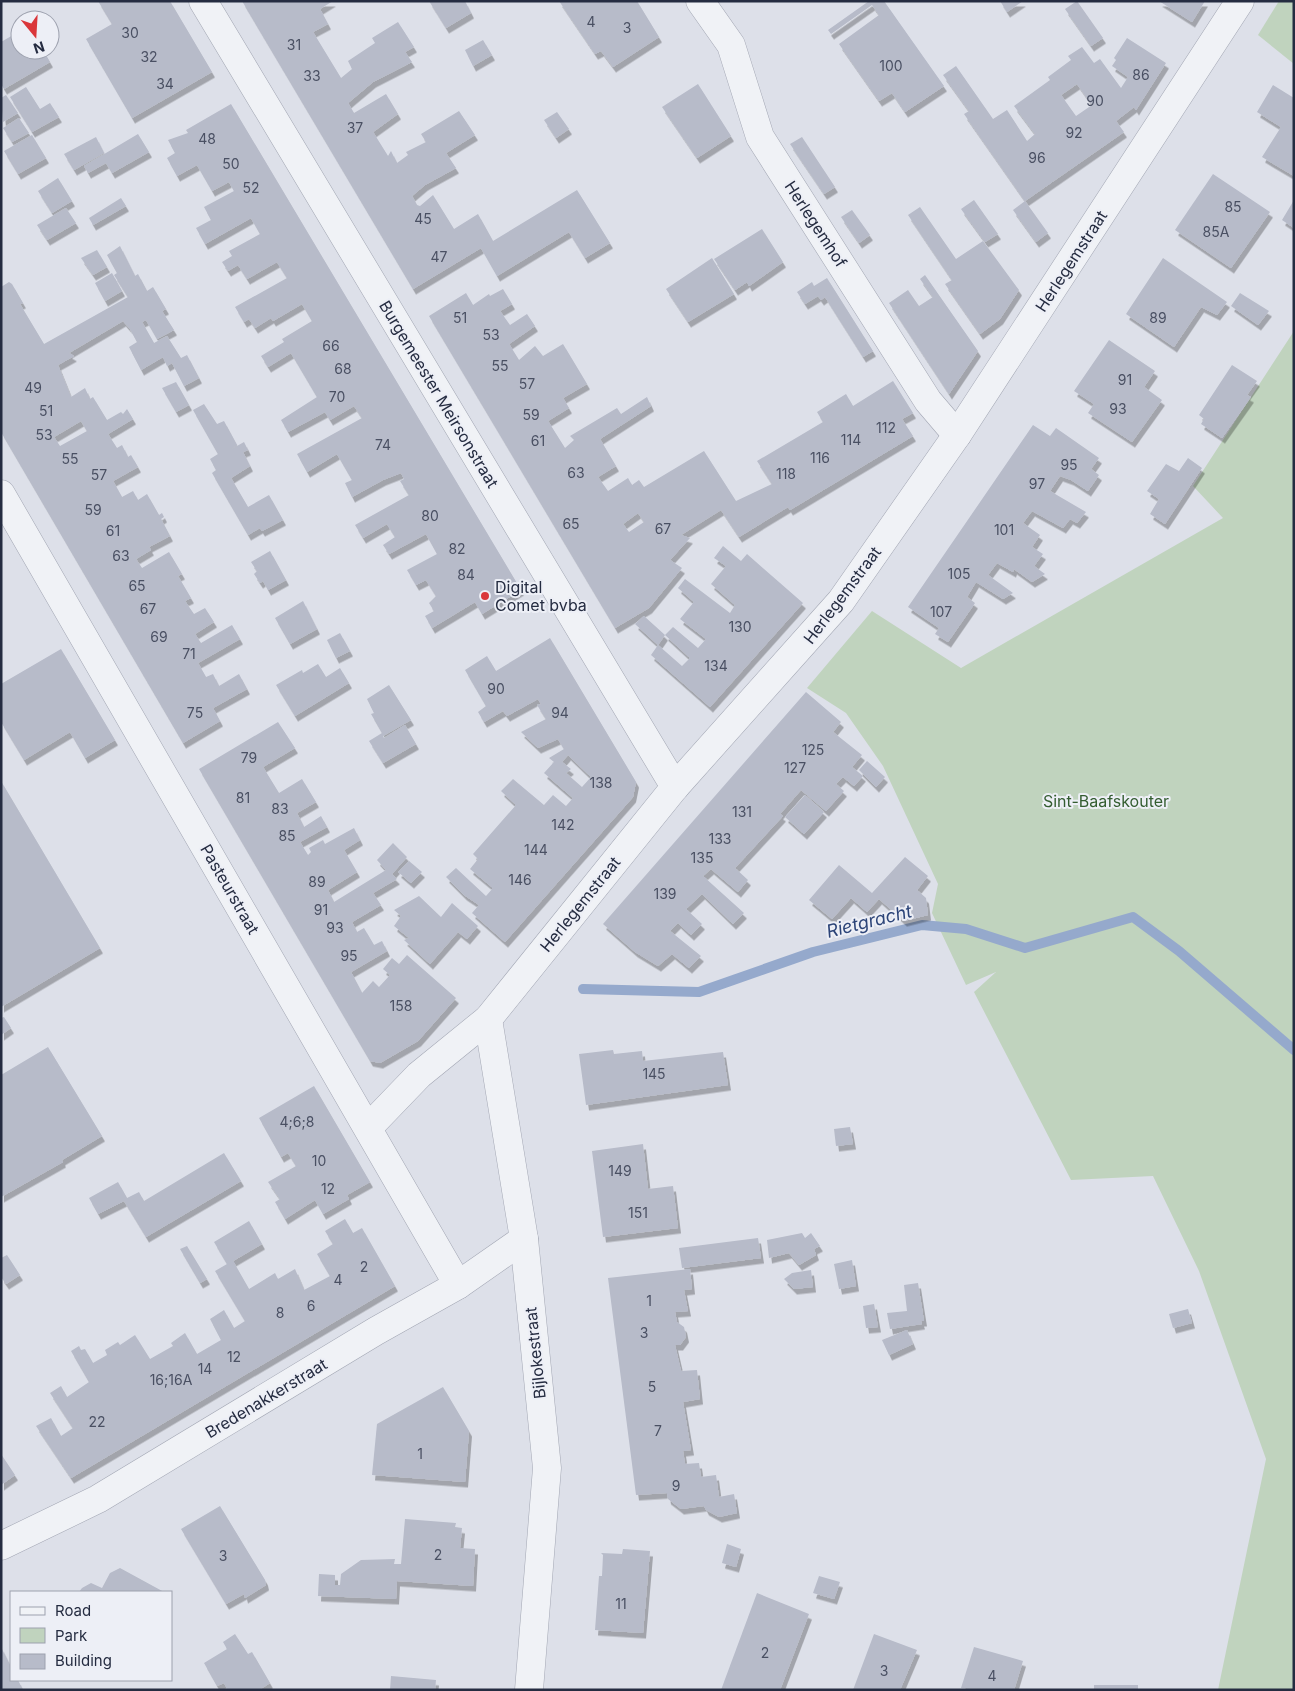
<svg xmlns="http://www.w3.org/2000/svg" width="1295" height="1691" font-family="Inter,sans-serif">
  <style>
    .green { fill: #c0d3be }
    .lines { fill: none; stroke-linecap: round; stroke-linejoin: round }
    .stream { stroke: #95a9cc; stroke-width: 10 }
    .building { fill: #b7bbc9; fill-rule: evenodd; filter: url(#shadow) }
    .minor-casing { stroke: #a2a6b3; stroke-width: 29 }
    .minor { stroke: #f0f2f6; stroke-width: 28 }
    .poi-dot { fill: #da363a; stroke: #edeff6; stroke-width: 2 }
    .labels { text-anchor: middle; dominant-baseline: central; stroke-width: 4; stroke-linejoin: round; paint-order: stroke }
    .number-label { font-size: 14px; fill: #4a5063 }
    .street-label { font-size: 16px; fill: #252c41; stroke: #edeff6 }
    .poi-label { font-size: 16px; fill: #252c41; stroke: #edeff6; text-anchor: start }
    .park-label { font-size: 16px; fill: #345d31; stroke: #edeff6 }
    .water-label { font-size: 18px; font-style: italic; fill: #2c4478; stroke: #edeff6 }
  </style>
  <defs>
    <filter id="shadow"><feDropShadow dx="3" dy="5.5" stdDeviation="0" flood-color="#0004"/></filter>
  </defs>
  <rect width="100%" height="100%" fill="#dde0e9"/>
  <g class="green">
    <path d="M1279,1H1294V64L1258,35Z"/>
    <path d="M1294,331V1690H1218L1266,1459L1199,1271L1153,1176L1071,1180L974,992L996,972L966,985L932,913L938,884L883,766L846,713L807,688L872,611L961,668L1223,518L1193,486Z"/>
  </g>
  <g class="lines">
    <path class="stream" d="M583,989L699,992L813,952L922,925L966,929L1025,948L1133,917L1179,951L1294,1050"/>
  </g>
  <g class="building">
    <path d="M98,1H170L212,72L132,118L86,39L112,24Z"/>
    <path d="M242,1H333L320,9L328,24L313,32L341,78L352,69L348,61L375,43L372,38L398,22L414,47L405,52L412,62L373,82L348,103L354,113L386,94L398,114L373,132L388,156L391,151L397,163L408,155L406,152L426,142L421,134L459,111L475,135L446,153L456,168L425,185L412,196L417,205L420,206L433,195L454,229L478,214L493,241L577,190L610,243L585,258L569,232L497,276L481,248L413,289Z"/>
    <path d="M429,1H465L471,13L446,28Z"/>
    <path d="M559,1H637L659,37L613,67L601,51L595,54Z"/>
    <path d="M869,1H884L944,86L905,112L892,93L879,101L839,44L879,15L872,5L831,34L828,30Z"/>
    <path d="M1000,1H1023L1007,12Z"/>
    <path d="M1077,1L1103,38L1091,46L1065,9Z"/>
    <path d="M1159,1H1205L1192,22Z"/>
    <path d="M20,31V50H43L50,62L4,89L1,84V42Z"/>
    <path d="M1127,38L1166,63L1136,110L1134,107L1116,121L1124,132L1025,201L964,114L969,111L943,75L956,66L993,119L1007,110L1027,141L1035,134L1014,106L1050,80L1048,77L1071,60L1068,56L1082,47L1094,63L1100,59L1121,88L1128,77L1112,66L1116,60L1114,58ZM1077,84L1092,105L1076,116L1061,95Z"/>
    <path d="M483,40L492,55L473,66L465,50Z"/>
    <path d="M698,84L731,136L697,158L662,107Z"/>
    <path d="M1273,85L1294,98V176L1262,157L1281,127L1257,112Z"/>
    <path d="M26,87L40,109L50,103L59,117L32,132L10,97Z"/>
    <path d="M6,95L18,113L3,122L1,98Z"/>
    <path d="M231,104L521,590L482,614L475,602L432,628L425,616L434,611L429,603L436,596L426,580L416,585L407,570L437,554L426,534L389,554L383,545L395,537L387,524L363,538L355,525L409,495L400,481L404,479L401,473L383,480L352,497L345,483L352,480L337,454L307,472L297,454L362,418L354,406L330,420L325,412L288,432L281,420L317,397L291,353L268,367L261,356L284,342L282,339L312,321L302,304L273,321L271,318L255,328L249,319L244,322L235,307L287,278L277,262L247,279L238,265L228,271L222,262L232,256L229,251L260,234L251,218L205,244L196,228L211,220L204,207L234,191L229,182L212,191L197,165L177,176L167,158L175,153L168,140L188,133L186,130Z"/>
    <path d="M557,112L569,129L556,138L544,120Z"/>
    <path d="M19,118L29,133L12,142L3,128Z"/>
    <path d="M138,134L149,152L112,173L106,163L88,173L84,166Z"/>
    <path d="M32,135L46,158L18,174L4,151Z"/>
    <path d="M96,137L104,153L74,170L64,154Z"/>
    <path d="M802,137L835,187L824,194L790,144Z"/>
    <path d="M1213,174L1270,212L1231,268L1175,230Z"/>
    <path d="M58,178L72,201L52,213L38,191Z"/>
    <path d="M121,198L126,206L93,225L89,218Z"/>
    <path d="M974,200L998,234L985,242L961,209Z"/>
    <path d="M1294,200V228L1282,220Z"/>
    <path d="M1025,201L1048,233L1036,242L1013,210Z"/>
    <path d="M920,207L956,259L983,241L1019,290L1000,319L980,334L945,284L952,280L908,215Z"/>
    <path d="M66,208L76,223L47,240L37,225Z"/>
    <path d="M852,210L870,235L859,243L841,217Z"/>
    <path d="M762,229L783,262L749,286L747,282L735,290L714,259Z"/>
    <path d="M120,246L135,276L138,274L147,291L153,287L166,309L162,311L174,330L157,339L146,320L142,322L154,343L167,336L181,358L187,355L199,378L184,386L172,363L167,366L163,357L141,370L129,347L137,342L130,329L123,321L69,353L74,356L58,365L71,397L85,388L90,399L93,397L107,420L121,412L123,414L127,409L133,419L108,434L117,448L122,445L128,457L131,455L138,467L113,481L122,497L133,491L138,500L147,494L159,515L162,513L164,517L161,519L170,536L149,547L151,550L136,559L142,568L169,552L182,574L178,576L191,598L185,601L194,614L205,608L214,622L195,634L201,643L232,625L240,639L198,663L206,677L213,674L219,686L239,674L247,689L213,708L220,721L183,743L1,432V287L9,282L12,284L23,303L20,304L44,344L128,297L114,275L117,273L107,255ZM81,421L87,431L60,446L54,437Z"/>
    <path d="M97,250L107,267L93,275L81,258Z"/>
    <path d="M712,258L734,294L688,322L666,289Z"/>
    <path d="M1163,258L1227,302L1217,315L1201,307L1174,347L1126,314Z"/>
    <path d="M112,273L122,291L105,301L95,283Z"/>
    <path d="M925,275L978,351L949,394L889,303L908,290L919,306L933,297L920,279Z"/>
    <path d="M827,278L873,351L863,357L825,297L821,300L818,296L805,304L797,292L812,282L814,286Z"/>
    <path d="M503,289L512,304L500,311L510,325L527,314L535,326L509,344L519,360L535,346L543,356L563,344L587,384L563,398L569,408L548,421L565,448L574,440L570,436L617,408L621,414L647,397L651,406L600,439L616,466L598,477L608,491L628,478L632,485L639,480L644,487L704,451L736,501L772,484L757,461L823,422L817,412L846,394L853,406L893,381L913,413L902,419L913,436L790,510L788,507L739,537L721,510L681,535L690,538L670,560L682,568L649,608L615,628L429,316L466,293L473,305L489,294L490,296ZM638,513L644,522L629,532L623,524Z"/>
    <path d="M1240,293L1269,311L1258,325L1231,306Z"/>
    <path d="M1109,340L1155,371L1144,387L1162,400L1132,442L1088,413L1094,404L1074,391Z"/>
    <path d="M1232,365L1257,381L1247,395L1251,397L1222,438L1201,424L1204,419L1199,415Z"/>
    <path d="M176,382L189,405L176,412L162,388Z"/>
    <path d="M204,404L217,424L224,421L237,445L230,450L244,442L248,450L243,452L250,466L231,478L248,507L269,495L283,520L262,531L260,528L248,535L212,473L216,470L210,459L218,454L193,410Z"/>
    <path d="M1033,425L1050,436L1056,428L1099,458L1091,469L1099,475L1088,491L1071,480L1060,476L1050,491L1086,512L1077,523L1070,519L1063,528L1032,511L1023,523L1040,535L1032,547L1043,554L1034,566L1045,574L1032,582L1014,569L1013,572L997,563L988,575L1013,593L1003,599L976,582L967,597L975,603L948,642L935,634L939,628L908,607Z"/>
    <path d="M1188,458L1202,468L1165,524L1150,514L1159,499L1147,491L1166,464L1179,471Z"/>
    <path d="M723,546L741,561L747,554L803,603L710,707L651,655L658,645L635,624L644,616L665,635L673,627L698,648L706,639L680,619L694,602L678,588L685,579L730,613L735,605L711,584L726,566L714,558ZM665,635L690,658L682,666L658,645Z"/>
    <path d="M270,551L286,580L268,590L263,581L260,583L254,574L257,571L251,562Z"/>
    <path d="M303,601L317,629L290,644L275,618Z"/>
    <path d="M340,633L350,651L336,658L327,640Z"/>
    <path d="M550,638L636,782L633,797L505,942L472,913L479,905L464,895L446,877L456,868L486,896L493,888L470,869L478,859L473,854L516,805L501,791L513,779L544,805L553,795L566,806L573,798L544,773L554,762L549,758L564,749L558,739L538,748L521,732L546,719L537,705L541,704L538,699L507,716L503,711L484,722L478,712L486,706L465,670L487,656L496,671ZM568,755L591,777L582,787L566,773L571,769L562,762Z"/>
    <path d="M61,649L115,740L85,758L70,732L24,760L1,722V684Z"/>
    <path d="M318,664L326,677L340,668L349,683L295,716L276,685L302,670L303,673Z"/>
    <path d="M389,685L411,720L383,736L384,738L405,725L416,744L383,763L369,741L382,733L371,714L374,713L367,699Z"/>
    <path d="M806,692L841,722L833,732L862,755L852,767L863,776L854,786L843,777L836,784L844,791L826,811L801,790L780,814L783,816L735,868L748,880L738,892L711,869L703,876L744,913L733,924L702,894L686,909L702,924L691,935L678,923L670,931L701,956L689,968L672,954L658,966L635,952L603,924Z"/>
    <path d="M278,722L295,748L263,767L279,793L302,779L316,802L297,813L304,827L321,816L327,827L300,842L308,855L311,852L309,848L323,840L325,844L354,828L360,840L344,850L357,872L328,890L334,902L386,870L377,860L393,843L407,857L392,874L397,879L373,893L381,905L352,922L357,932L364,928L374,945L382,941L387,951L351,972L359,987L362,993L373,981L379,987L390,975L383,969L392,958L399,964L407,955L456,998L418,1041L380,1063L370,1061L199,769Z"/>
    <path d="M867,761L885,777L876,787L859,770Z"/>
    <path d="M1,781L100,948L1,1007Z"/>
    <path d="M805,795L824,812L804,834L785,817Z"/>
    <path d="M905,857L928,876L917,890L926,898L928,915L904,921L879,899L867,912L851,898L832,919L809,900L839,865L872,893Z"/>
    <path d="M409,861L422,872L411,883L398,872Z"/>
    <path d="M419,896L441,917L452,903L478,926L467,939L458,932L430,964L404,940L409,938L394,926L401,916L394,910Z"/>
    <path d="M4,1017L11,1028L1,1035V1018Z"/>
    <path d="M48,1047L102,1136L62,1160L63,1162L1,1197V1075Z"/>
    <path d="M613,1050L614,1054L642,1051L643,1061L723,1052L728,1085L586,1105L579,1054Z"/>
    <path d="M314,1086L370,1182L347,1195L349,1199L323,1214L315,1200L285,1219L275,1202L280,1199L268,1182L296,1166L288,1153L281,1157L259,1118Z"/>
    <path d="M850,1127L853,1144L836,1146L834,1129Z"/>
    <path d="M643,1144L648,1189L673,1186L678,1228L603,1237L592,1151Z"/>
    <path d="M224,1153L241,1181L146,1237L124,1201L98,1214L89,1198L118,1182L127,1198L139,1192L144,1201Z"/>
    <path d="M345,1219L353,1233L362,1228L395,1286L71,1478L36,1426L51,1418L61,1436L73,1428L50,1393L61,1386L67,1397L89,1382L71,1351L79,1346L81,1350L85,1349L93,1363L107,1355L105,1350L118,1342L120,1345L135,1335L150,1359L173,1346L171,1343L185,1333L197,1354L221,1340L210,1319L224,1310L234,1328L245,1321L215,1271L227,1264L214,1242L249,1221L262,1244L233,1261L249,1289L275,1273L278,1279L295,1269L304,1290L330,1276L317,1254L333,1244L325,1231Z"/>
    <path d="M802,1233L805,1238L811,1233L820,1246L814,1249L816,1255L799,1265L789,1253L769,1258L767,1240Z"/>
    <path d="M758,1238L761,1258L682,1268L679,1248Z"/>
    <path d="M187,1246L207,1279L200,1283L180,1249Z"/>
    <path d="M7,1255L20,1275L6,1284L1,1277V1258Z"/>
    <path d="M852,1260L856,1286L839,1289L834,1264Z"/>
    <path d="M690,1269L692,1289L684,1290L688,1311L675,1312L677,1322L684,1327L686,1337L680,1345H675L681,1371L697,1370L700,1399L683,1402L691,1450L683,1451L685,1464L699,1463L701,1477L716,1475L719,1497L734,1494L737,1513L719,1517L706,1510L704,1506L681,1509L668,1499L667,1493L636,1495L608,1278Z"/>
    <path d="M811,1270L813,1287L794,1289L784,1279L792,1273Z"/>
    <path d="M918,1283L924,1321H921L922,1324L890,1329L887,1313L907,1311L904,1285Z"/>
    <path d="M874,1304L878,1327L866,1328L863,1306Z"/>
    <path d="M1188,1309L1192,1323L1173,1328L1169,1314Z"/>
    <path d="M907,1330L913,1344L889,1355L882,1340Z"/>
    <path d="M443,1387L469,1431L465,1482L372,1475L377,1424Z"/>
    <path d="M1,1454L15,1475L1,1485Z"/>
    <path d="M220,1506L265,1580L266,1585L245,1598L244,1594L226,1604L181,1529Z"/>
    <path d="M405,1519L456,1523L455,1527L462,1528L460,1548L475,1549L473,1586L397,1581L396,1599L318,1596L319,1574L335,1575V1585H340L341,1574L361,1560L395,1559L394,1564H401Z"/>
    <path d="M727,1544L741,1549L736,1567L722,1563Z"/>
    <path d="M623,1549L650,1551L643,1633L595,1630L599,1576H602L603,1555L601,1553L622,1554Z"/>
    <path d="M120,1568L164,1592H79L82,1588L91,1583L102,1588L110,1573Z"/>
    <path d="M819,1576L840,1582L834,1599L813,1593Z"/>
    <path d="M757,1593L809,1614L780,1690H721Z"/>
    <path d="M235,1634L248,1654L252,1652L270,1683L259,1690H228L224,1683L217,1686L204,1663L227,1649L223,1642Z"/>
    <path d="M874,1634L917,1650L900,1690H853Z"/>
    <path d="M1,1647L11,1667V1680H18L23,1690H1Z"/>
    <path d="M974,1647L1023,1661L1014,1690L961,1688Z"/>
    <path d="M391,1676L436,1680L435,1690H390Z"/>
    <rect x="1094" y="1685" width="44" height="5"/>
  </g>
  <g class="lines">
    <g class="minor-casing">
      <g id="minor">
        <path d="M203,1L675,787"/>
        <path d="M700,1L731,45L760,137L928,401L957,435"/>
        <path d="M1,494L458,1285"/>
        <path d="M488,1019L524,1239L547,1468L529,1690"/>
        <path d="M368,1128L419,1075L488,1019L675,787L841,601L957,435L1240,1"/>
        <path d="M1,1546L98,1499L376,1331L458,1285L524,1239"/>
      </g>
    </g>
    <use href="#minor" class="minor"/>
  </g>
  <circle class="poi-dot" cx="485" cy="596" r="5"/>
  <g class="labels">
    <g class="number-label">
      <text x="591" y="21">4</text>
      <text x="627" y="27">3</text>
      <text x="130" y="32">30</text>
      <text x="294" y="44">31</text>
      <text x="149" y="56">32</text>
      <text x="891" y="65">100</text>
      <text x="1141" y="74">86</text>
      <text x="312" y="75">33</text>
      <text x="165" y="83">34</text>
      <text x="1095" y="100">90</text>
      <text x="355" y="127">37</text>
      <text x="1074" y="132">92</text>
      <text x="207" y="138">48</text>
      <text x="1037" y="157">96</text>
      <text x="231" y="163">50</text>
      <text x="251" y="187">52</text>
      <text x="1233" y="206">85</text>
      <text x="423" y="218">45</text>
      <text x="1216" y="231">85A</text>
      <text x="439" y="256">47</text>
      <text x="460" y="317">51</text>
      <text x="1158" y="317">89</text>
      <text x="491" y="334">53</text>
      <text x="331" y="345">66</text>
      <text x="500" y="365">55</text>
      <text x="343" y="368">68</text>
      <text x="1125" y="379">91</text>
      <text x="527" y="383">57</text>
      <text x="33" y="387">49</text>
      <text x="337" y="396">70</text>
      <text x="1118" y="408">93</text>
      <text x="46" y="410">51</text>
      <text x="531" y="414">59</text>
      <text x="886" y="427">112</text>
      <text x="44" y="434">53</text>
      <text x="851" y="439">114</text>
      <text x="538" y="440">61</text>
      <text x="383" y="444">74</text>
      <text x="820" y="457">116</text>
      <text x="70" y="458">55</text>
      <text x="1069" y="464">95</text>
      <text x="576" y="472">63</text>
      <text x="786" y="473">118</text>
      <text x="99" y="474">57</text>
      <text x="1037" y="483">97</text>
      <text x="93" y="509">59</text>
      <text x="430" y="515">80</text>
      <text x="571" y="523">65</text>
      <text x="663" y="528">67</text>
      <text x="1004" y="529">101</text>
      <text x="113" y="530">61</text>
      <text x="457" y="548">82</text>
      <text x="121" y="555">63</text>
      <text x="959" y="573">105</text>
      <text x="466" y="574">84</text>
      <text x="137" y="585">65</text>
      <text x="148" y="608">67</text>
      <text x="941" y="611">107</text>
      <text x="740" y="626">130</text>
      <text x="159" y="636">69</text>
      <text x="189" y="653">71</text>
      <text x="716" y="665">134</text>
      <text x="496" y="688">90</text>
      <text x="195" y="712">75</text>
      <text x="560" y="712">94</text>
      <text x="813" y="749">125</text>
      <text x="249" y="757">79</text>
      <text x="795" y="767">127</text>
      <text x="601" y="782">138</text>
      <text x="243" y="797">81</text>
      <text x="280" y="808">83</text>
      <text x="742" y="811">131</text>
      <text x="563" y="824">142</text>
      <text x="287" y="835">85</text>
      <text x="720" y="838">133</text>
      <text x="536" y="849">144</text>
      <text x="702" y="857">135</text>
      <text x="520" y="879">146</text>
      <text x="317" y="881">89</text>
      <text x="665" y="893">139</text>
      <text x="321" y="909">91</text>
      <text x="335" y="927">93</text>
      <text x="349" y="955">95</text>
      <text x="401" y="1005">158</text>
      <text x="654" y="1073">145</text>
      <text x="297" y="1121">4;6;8</text>
      <text x="319" y="1160">10</text>
      <text x="620" y="1170">149</text>
      <text x="328" y="1188">12</text>
      <text x="638" y="1212">151</text>
      <text x="364" y="1266">2</text>
      <text x="338" y="1279">4</text>
      <text x="649" y="1300">1</text>
      <text x="311" y="1305">6</text>
      <text x="280" y="1312">8</text>
      <text x="644" y="1332">3</text>
      <text x="234" y="1356">12</text>
      <text x="205" y="1368">14</text>
      <text x="171" y="1379">16;16A</text>
      <text x="652" y="1386">5</text>
      <text x="97" y="1421">22</text>
      <text x="658" y="1430">7</text>
      <text x="420" y="1453">1</text>
      <text x="676" y="1485">9</text>
      <text x="438" y="1554">2</text>
      <text x="223" y="1555">3</text>
      <text x="621" y="1603">11</text>
      <text x="765" y="1652">2</text>
      <text x="884" y="1670">3</text>
      <text x="992" y="1675">4</text>
    </g>
    <g class="street-label">
      <text transform="translate(816 224) rotate(57)">Herlegemhof</text>
      <text transform="translate(1071 261) rotate(-57)">Herlegemstraat</text>
      <text transform="translate(439 394) rotate(59)">Burgemeester Meirsonstraat</text>
      <text transform="translate(842 595) rotate(-53)">Herlegemstraat</text>
      <text transform="translate(230 889) rotate(60)">Pasteurstraat</text>
      <text transform="translate(580 904) rotate(-51)">Herlegemstraat</text>
      <text transform="translate(535 1353) rotate(-96)">Bijlokestraat</text>
      <text transform="translate(266 1398) rotate(-31)">Bredenakkerstraat</text>
    </g>
    <g class="poi-label">
      <text x="495" y="587">Digital<tspan x="495" dy="18">Comet bvba</tspan></text>
    </g>
    <g class="park-label">
      <text x="1106" y="801">Sint-Baafskouter</text>
    </g>
    <g class="water-label">
      <text transform="translate(869 921) rotate(-14)">Rietgracht</text>
    </g>
  </g>
  <rect width="1295" height="1691" fill="none" stroke="#252c41" stroke-width="5"/>
  <rect x="10" y="1591" width="162" height="90" fill="#edeff6" stroke="#9da1ae"/>
  <rect x="20" y="1607" width="25" height="8" fill="#f0f2f6" stroke="#9da1ae"/>
  <text x="55" y="1616" font-size="15" fill="#252c41">Road</text>
  <rect x="20" y="1628" width="25" height="15" fill="#c0d3be" stroke="#9da1ae"/>
  <text x="55" y="1641" font-size="15" fill="#252c41">Park</text>
  <rect x="20" y="1654" width="25" height="15" fill="#b7bbc9" stroke="#9da1ae"/>
  <text x="55" y="1666" font-size="15" fill="#252c41">Building</text>
  <g transform="translate(35 35) rotate(162)"><circle r="24" fill="#edeff6" stroke="#9da1ae"/>
  <path d="M0-4L9 19L0 12L-9 19Z" fill="#da363a"/>
  <text y="-8" font-size="14" font-weight="bold" text-anchor="middle" fill="#252c41">N</text>
  </g>
</svg>
